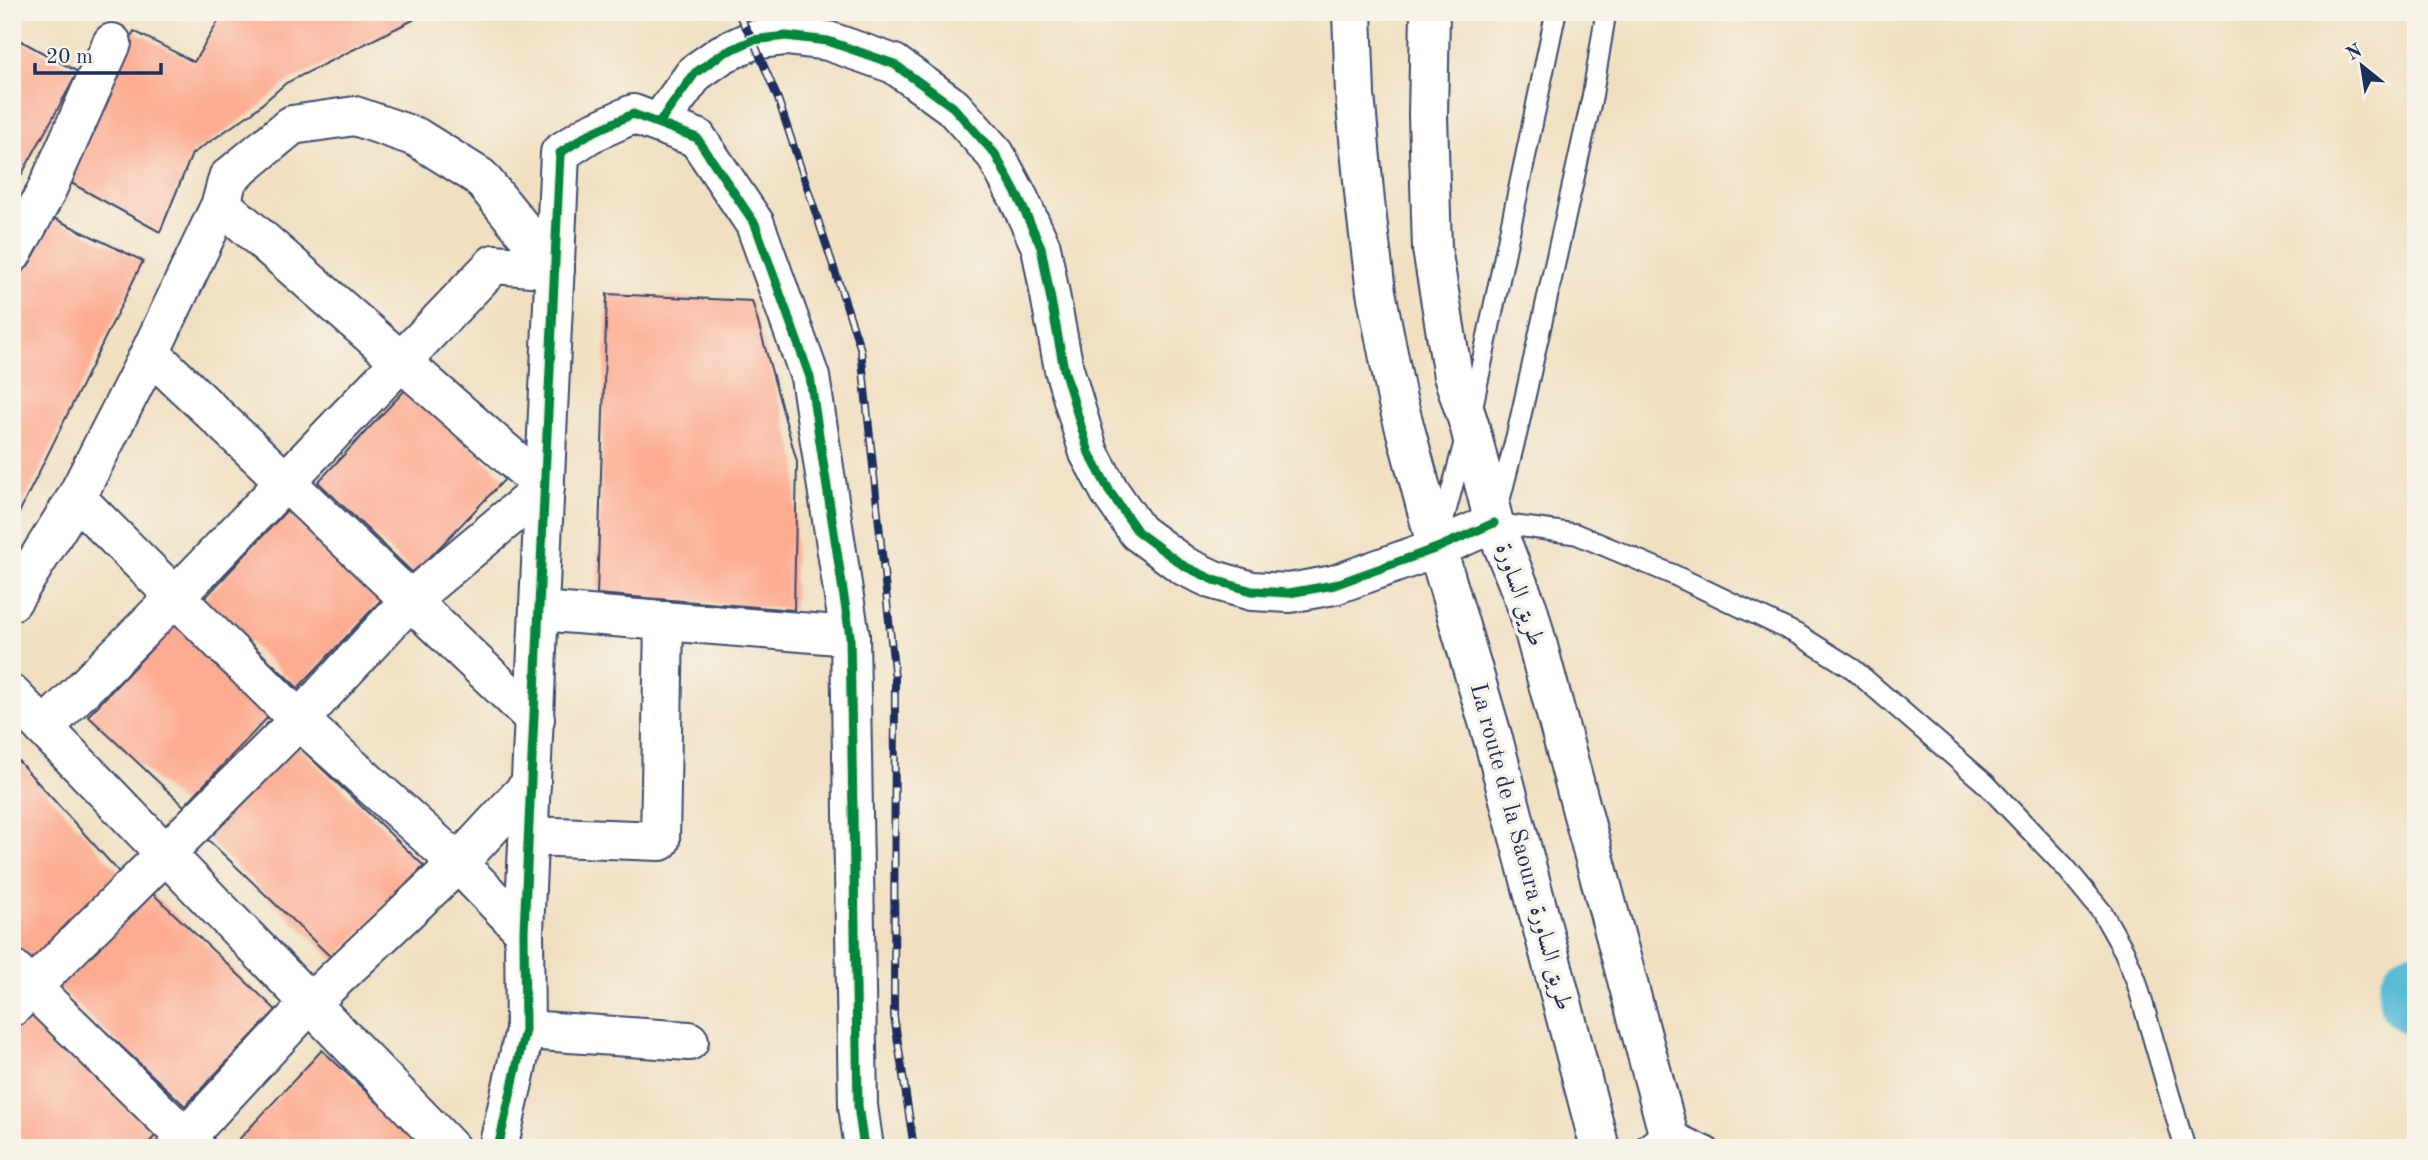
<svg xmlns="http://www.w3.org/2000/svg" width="2428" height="1160" font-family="'Old Standard TT',Amiri,serif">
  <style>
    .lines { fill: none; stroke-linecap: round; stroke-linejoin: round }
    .river { stroke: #57bad5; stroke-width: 75 }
    .building { fill: #fdac92 }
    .lane-casing { stroke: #3b4a6d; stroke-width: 23 }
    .street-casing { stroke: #3b4a6d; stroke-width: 42 }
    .highway-casing { stroke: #3b4a6d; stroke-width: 42 }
    .lane { stroke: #fff; stroke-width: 19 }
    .street { stroke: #fff; stroke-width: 38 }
    .highway { stroke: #fff; stroke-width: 38 }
    .rail-casing { stroke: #1b2f5e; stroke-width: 8 }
    .rail { stroke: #f7f3e8; stroke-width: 5; stroke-dasharray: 16; stroke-linecap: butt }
    .cycleway-casing { stroke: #f7f3e8; stroke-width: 13 }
    .cycleway { stroke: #00873e; stroke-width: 9 }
    .labels { text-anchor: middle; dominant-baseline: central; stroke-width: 7; stroke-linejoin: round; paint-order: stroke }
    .street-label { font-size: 24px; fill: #1b2f5e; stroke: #f7f3e8 }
  </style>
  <rect width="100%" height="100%" fill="#f7f3e8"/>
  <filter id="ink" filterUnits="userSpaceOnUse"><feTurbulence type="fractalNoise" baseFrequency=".0143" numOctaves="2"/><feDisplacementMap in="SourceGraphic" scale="14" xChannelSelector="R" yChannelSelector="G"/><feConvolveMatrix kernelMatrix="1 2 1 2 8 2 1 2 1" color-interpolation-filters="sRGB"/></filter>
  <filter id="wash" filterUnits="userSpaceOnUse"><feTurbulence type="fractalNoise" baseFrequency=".00686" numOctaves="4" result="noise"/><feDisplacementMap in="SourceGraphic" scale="28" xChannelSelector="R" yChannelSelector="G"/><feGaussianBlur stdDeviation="1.57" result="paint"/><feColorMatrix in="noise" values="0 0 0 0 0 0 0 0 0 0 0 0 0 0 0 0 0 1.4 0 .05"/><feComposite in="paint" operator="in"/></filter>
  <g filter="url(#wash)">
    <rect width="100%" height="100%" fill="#f0e0c1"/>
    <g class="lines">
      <path class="river" d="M2416,989V998"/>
    </g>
    <g id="blocks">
      <g class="building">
        <path d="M224,12H408L413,20L286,83L253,112L192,154L160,232L62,178L134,31L194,62Z"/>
        <path d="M12,36L78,72L12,192Z"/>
        <path d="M43,213L143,261L12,527V276Z"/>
        <path d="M607,294L752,301L797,462L794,610L597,594Z"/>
        <path d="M408,387L505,479L414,574L318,482Z"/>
        <path d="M287,510L382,599L298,688L204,599Z"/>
        <path d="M175,624L271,714L184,806L88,716Z"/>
        <path d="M294,742L424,866L334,960L204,836Z"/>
        <path d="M12,754L119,872L33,963L12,941Z"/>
        <path d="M151,892L276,1010L185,1106L59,988Z"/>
        <path d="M32,1011L158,1133L144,1148H12V1031Z"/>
        <path d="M322,1050L426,1148H231Z"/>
      </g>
    </g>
  </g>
  <g filter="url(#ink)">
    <use href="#blocks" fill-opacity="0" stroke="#3b4a6d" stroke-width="2"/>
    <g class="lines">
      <g class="lane-casing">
        <g id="lane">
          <path d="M1606,12L1592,98L1517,433L1494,523L1576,534L1674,575L1799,635L1853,669L1986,784L2066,868L2102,912L2124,951L2136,980L2185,1148"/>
          <path d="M1440,534L1469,424L1556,12"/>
          <path d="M1642,1148L1666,1128L1709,1148"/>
        </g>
      </g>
      <g class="street-casing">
        <g id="street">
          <path d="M659,123L695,73L722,54L753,40L786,36L828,41L894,64L953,107L995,154L1019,199L1041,247L1064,369L1089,453L1110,492L1138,532L1184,566L1214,580L1252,591L1289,593L1334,585L1437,548L1494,523"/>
          <path d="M12,254L45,194L112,43"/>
          <path d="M150,353L535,719"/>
          <path d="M76,498L299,720L458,863L524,931"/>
          <path d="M12,601L76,498L150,353L221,204L228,178L292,125L355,116L416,137L480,177L555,269"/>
          <path d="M539,611L850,636"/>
          <path d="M12,695L450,1148"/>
          <path d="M44,728L175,597L494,264L555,269"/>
          <path d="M529,836L660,841L664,621"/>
          <path d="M14,970L196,1148"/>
          <path d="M12,1007L299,720L410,600L545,487L221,204"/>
          <path d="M525,1030L689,1041"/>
          <path d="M176,1148L310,1003L458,863L531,784"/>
          <path d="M498,1148L525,1030L524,931L560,153L589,134L633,114L697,138L755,224L810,377L850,636L858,1106L864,1148"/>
        </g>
      </g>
      <g class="highway-casing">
        <g id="highway">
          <path d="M1352,12L1355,95L1365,202L1376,292L1397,399L1437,548L1494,742L1600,1148"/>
          <path d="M1430,12L1428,115L1432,249L1453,376L1469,424L1494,523L1528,609L1672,1148"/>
        </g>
      </g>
      <use href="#lane" class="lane"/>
      <use href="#street" class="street"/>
      <use href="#highway" class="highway"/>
      <g class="rail-casing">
        <path id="rail" d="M737,12L753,40L778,99L861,350L895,679L894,1016L914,1148"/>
      </g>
      <use href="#rail" class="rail"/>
      <g class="cycleway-casing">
        <g id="cycleway">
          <path d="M659,123L695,73L722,54L753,40L786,36L828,41L894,64L953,107L995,154L1019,199L1041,247L1064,369L1089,453L1110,492L1138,532L1184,566L1214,580L1252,591L1289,593L1334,585L1437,548L1494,523"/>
          <path d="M498,1148L525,1030L524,931L560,153L589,134L633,114L697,138L755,224L810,377L850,636L858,1106L864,1148"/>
        </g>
      </g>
      <use href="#cycleway" class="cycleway"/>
    </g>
  </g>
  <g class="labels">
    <g class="street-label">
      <text transform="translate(1519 595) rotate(71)">طريق الساورة</text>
      <text transform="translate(1520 847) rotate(75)">La route de la Saoura طريق الساورة</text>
    </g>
  </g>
  <rect width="2428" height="1160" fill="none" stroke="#f7f3e8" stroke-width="42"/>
  <g transform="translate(2362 66) rotate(330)" stroke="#f7f3e8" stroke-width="5" paint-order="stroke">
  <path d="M0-5L12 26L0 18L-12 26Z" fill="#1b2f5e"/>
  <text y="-10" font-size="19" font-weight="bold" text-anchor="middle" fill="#1b2f5e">N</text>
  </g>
  <path d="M35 63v10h126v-10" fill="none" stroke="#1b2f5e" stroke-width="3.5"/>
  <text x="46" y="63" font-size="21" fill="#1b2f5e" stroke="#f7f3e8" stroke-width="5" paint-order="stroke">20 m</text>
</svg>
